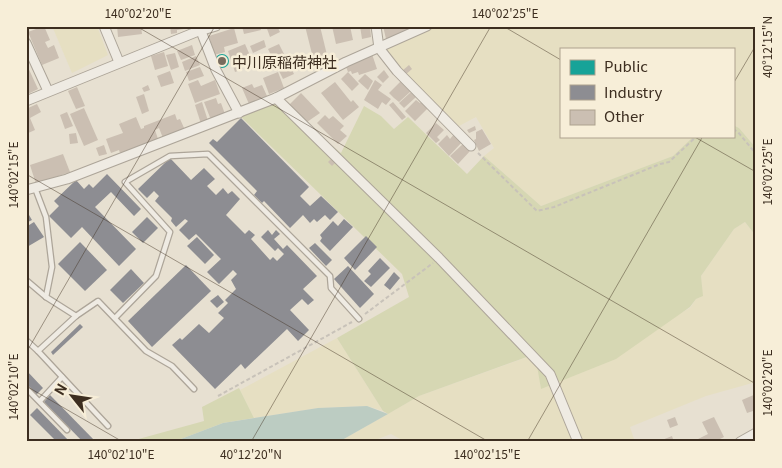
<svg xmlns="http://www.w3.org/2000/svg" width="782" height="468" font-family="Georgia,'Noto Sans JP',serif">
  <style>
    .farmland { fill: #e6dfc2 }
    .green { fill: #d6d7b3 }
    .water { fill: #bcccc2 }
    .public { fill: #17a398 }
    .industry { fill: #8d8d92 }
    .building { fill: #cbbfb2 }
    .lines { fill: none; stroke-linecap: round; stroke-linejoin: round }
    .lane-casing { stroke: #ada599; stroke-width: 7 }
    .street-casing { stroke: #ada599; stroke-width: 11 }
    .path { stroke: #c8c2b9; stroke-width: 2; stroke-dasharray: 4 2.5; stroke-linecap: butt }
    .lane { stroke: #efebe3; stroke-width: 4.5 }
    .street { stroke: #efebe3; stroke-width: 9 }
    .ticks { fill: none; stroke: #3d2e20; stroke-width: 1; stroke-opacity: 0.45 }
    .poi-dot { fill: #786c5e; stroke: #f7eed8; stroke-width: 2 }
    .labels { text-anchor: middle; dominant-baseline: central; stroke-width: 5; stroke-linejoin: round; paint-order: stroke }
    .poi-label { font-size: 15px; fill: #3d2e20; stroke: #f7eed8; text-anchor: start }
    .neatline { fill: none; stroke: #3d2e20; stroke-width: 2 }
    .ticks-label { font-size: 12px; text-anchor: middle; fill: #3d2e20 }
  </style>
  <rect width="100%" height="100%" fill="#e7e0d1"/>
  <g class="farmland">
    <path d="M52,26H97L108,55L72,73Z"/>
    <path d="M434,26H756V148L739,128L733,125V49H561V136H694L673,156L541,206L484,156L494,148L476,117L459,126H456L416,88L384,49Z"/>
    <path d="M745,222L756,236V382L706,396L630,427L635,442H406L391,434L370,442L342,440L419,396L536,354L541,388L690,308L696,299L702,296L701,276L734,229Z"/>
    <path d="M337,338L383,411L367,406L318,408L254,418L240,390Z"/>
  </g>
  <g class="green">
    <path d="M279,102L341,153L364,106L381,116L394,129L408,117L467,174L484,156L541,206L673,156L694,136H733V125L739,128L756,148V236L745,222L734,229L701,276L703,296L696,299L690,307L616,359L541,389L535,354L419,396L388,414L383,411L337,338L409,297L402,274L239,115Z"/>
    <path d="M239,388L254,418L223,423L173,442H134L135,440L204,421L202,407Z"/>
  </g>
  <path class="water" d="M367,406L388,414L342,440L331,442H173L223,423L318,408Z"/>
  <circle class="public" cx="222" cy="61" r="7"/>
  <g class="industry">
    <path d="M241,118L309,187L300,196L310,206L321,196L338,212L330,220L325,215L317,222L314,219L310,223L303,215L290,228L264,201L262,203L254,195L257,191L209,143L213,139L217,142Z"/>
    <path d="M170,158L191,180L204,168L215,179L207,186L216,195L223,188L228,194L232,191L240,199L226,215L245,234L249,230L255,235L251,239L270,260L273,257L277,261L284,254L278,248L275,251L261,237L268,230L272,235L276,230L280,234L274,239L283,249L287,245L317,276L303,289L314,300L308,305L302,299L290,310L309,330L298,341L287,329L245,369L241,364L215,389L172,345L180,338L182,340L199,324L209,333L224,318L218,313L228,303L225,300L236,289L231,280L237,274L233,270L219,284L207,272L221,259L196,234L189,240L179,230L188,221L185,219L176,227L171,221L172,218L155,201L159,196L154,191L147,198L138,189Z"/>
    <path d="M107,174L141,209L134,216L111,192L95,207L136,249L119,266L82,227L71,238L49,216L59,206L54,201L76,180L84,189L89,184L93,188Z"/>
    <path d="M26,210L32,220L26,223Z"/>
    <path d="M147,217L158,228L143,243L132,232Z"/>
    <path d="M344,219L353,227L330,251L320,241L322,238L320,235L333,221L338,226Z"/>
    <path d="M34,222L44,237L27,247L26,227Z"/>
    <path d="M366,236L377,247L355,270L344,258Z"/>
    <path d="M197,237L214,255L205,264L187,246Z"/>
    <path d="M80,242L107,270L85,291L58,264Z"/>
    <path d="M315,243L332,260L326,266L309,248Z"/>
    <path d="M380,258L390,268L371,287L364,281L371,274L368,271Z"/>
    <path d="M186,265L211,291L152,347L128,321Z"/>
    <path d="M348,266L374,294L360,308L334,279Z"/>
    <path d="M131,269L144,283L123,303L110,290Z"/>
    <path d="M394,272L400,278L390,290L384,285Z"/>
    <path d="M218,295L224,302L217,308L210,301Z"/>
    <path d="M80,324L83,327L53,355L51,352Z"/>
    <path d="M26,370L43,388L36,395L26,384Z"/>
    <path d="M50,395L96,442H83L44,402Z"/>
    <path d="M37,408L70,442H57L30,415Z"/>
  </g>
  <g class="building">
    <path d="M44,26L50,40L45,42L48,48L54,45L59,58L42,65L28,32Z"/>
    <path d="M117,26H141L142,34L118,37Z"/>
    <path d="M170,26H197V27L177,30V33L171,34Z"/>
    <path d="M242,26H260L261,30L244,34Z"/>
    <path d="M266,26H277L280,32L270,37Z"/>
    <path d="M305,26H320L327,55L313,58Z"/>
    <path d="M332,26H350L353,40L336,44Z"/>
    <path d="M360,26H370L371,37L362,39Z"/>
    <path d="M383,26H405L407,30L386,39Z"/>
    <path d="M234,28L238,43L224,47L225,52L214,55L209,36Z"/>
    <path d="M264,40L266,47L253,53L250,46Z"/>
    <path d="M245,44L255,67L247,70L244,63L241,64L243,69L235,72L228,51Z"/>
    <path d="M279,44L294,74L283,79L268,49Z"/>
    <path d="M192,45L195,55L181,60L177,51Z"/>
    <path d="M164,52L168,66L155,70L151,56Z"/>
    <path d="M175,53L179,67L171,70L166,55Z"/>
    <path d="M372,54L377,69L359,75L358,72L352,74L351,71L348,72L345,64Z"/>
    <path d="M196,56L200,65L185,71L182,62Z"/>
    <path d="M327,56L331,64L318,70L314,62Z"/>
    <path d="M26,63L38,89L28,94L26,89Z"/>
    <path d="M409,65L412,69L405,75L402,71Z"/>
    <path d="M200,67L204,76L189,81L186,72Z"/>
    <path d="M384,70L389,77L383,83L377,77Z"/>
    <path d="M170,71L174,83L161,87L157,76Z"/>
    <path d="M278,72L284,88L269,94L263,78Z"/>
    <path d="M348,72L359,84L352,91L341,79Z"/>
    <path d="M365,74L373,81L368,90L358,81Z"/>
    <path d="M198,80L201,86L215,80L220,94L195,103L188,84Z"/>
    <path d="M375,80L382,85L378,90L391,99L386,105L382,102L378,109L364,100Z"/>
    <path d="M401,81L411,91L399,102L394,98L398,94L394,98L389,93Z"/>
    <path d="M335,82L351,102L353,100L359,107L343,120L321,93Z"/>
    <path d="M252,84L254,88L262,85L267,96L249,104L242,88Z"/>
    <path d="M148,85L150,90L144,92L142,88Z"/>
    <path d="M77,87L85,106L76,109L68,91Z"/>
    <path d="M411,92L416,97L404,108L399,103Z"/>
    <path d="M301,93L320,113L307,122L289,105Z"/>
    <path d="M144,94L149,111L142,114L136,97Z"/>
    <path d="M216,98L218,104L221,103L225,114L211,120L204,102Z"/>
    <path d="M416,100L420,103L423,100L429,107L415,121L405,111Z"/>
    <path d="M202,102L208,121L201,124L195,105Z"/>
    <path d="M393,102L406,117L402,120L389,105Z"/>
    <path d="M37,104L41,112L30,118L35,130L26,134V109Z"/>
    <path d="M84,108L98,140L84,146L70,114Z"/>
    <path d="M67,112L73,126L65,129L60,115Z"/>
    <path d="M175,114L177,120L180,119L185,130L163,138L159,128L155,130L158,139L120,153L119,150L111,153L106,139L123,133L119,124L136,117L141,129L144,128V126Z"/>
    <path d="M325,115L329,119L333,116L344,126L340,130L347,136L338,144L317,123Z"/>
    <path d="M436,123L444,130L437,137L440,140L436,143L426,133Z"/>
    <path d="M475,126L476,130L469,133L467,130Z"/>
    <path d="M482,129L491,144L479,151L474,140L476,139V132Z"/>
    <path d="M76,133L78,143L70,144L69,134Z"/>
    <path d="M455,133L463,141L449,156L438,144L447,135L450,139Z"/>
    <path d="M464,143L471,150L458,164L450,156Z"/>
    <path d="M104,145L107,154L99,156L96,148Z"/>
    <path d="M63,154L70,172L36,184L30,165Z"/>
    <path d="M332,158L336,162L332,166L328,162Z"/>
    <path d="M756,394V410L747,413L742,400Z"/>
    <path d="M675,417L678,425L670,428L667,420Z"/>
    <path d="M714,417L724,437L718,440L719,442H699L698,439L708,434L702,422Z"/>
    <path d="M672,436L674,442H663L662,440Z"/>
  </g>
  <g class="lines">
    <g class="lane-casing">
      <g id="lane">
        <path d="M35,188L46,217L52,267L46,297"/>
        <path d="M26,280L46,297L76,316L38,351L26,340"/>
        <path d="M76,316L98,301L146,351L172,366L194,389"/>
        <path d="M115,318L156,276L170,232L125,182L170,156L208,154L330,276L331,288L359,319"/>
        <path d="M38,351L108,426"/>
        <path d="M26,388L67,430"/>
        <path d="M40,401L62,377"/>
      </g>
    </g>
    <g class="street-casing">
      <g id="street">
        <path d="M104,26L119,62"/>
        <path d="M199,26L216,70L239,113"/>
        <path d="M376,26L379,48L397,71L471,146"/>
        <path d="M26,43L48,91"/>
        <path d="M276,98L439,258L550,374L578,442"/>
        <path d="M26,101L196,32L216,26"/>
        <path d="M26,190L67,179L276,98L346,62L427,26"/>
        <path d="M740,442L756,433"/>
      </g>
    </g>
    <g class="path">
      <path d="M733,129L738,132L756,154"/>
      <path d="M478,153L537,211L554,207L660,164L669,162L697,136"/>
      <path d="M365,314L433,263"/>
      <path d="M218,396L352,322"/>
    </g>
    <use href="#lane" class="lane"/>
    <use href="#street" class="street"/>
  </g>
  <path class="ticks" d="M136,26L756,384M503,26L561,60M733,84L756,45M693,136L756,172M26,174L489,442M26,353L215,26M26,386L123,442M251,442L491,26M527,442L703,136"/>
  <circle class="poi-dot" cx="222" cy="61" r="5"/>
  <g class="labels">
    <g class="poi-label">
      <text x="232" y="61">中川原稲荷神社</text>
    </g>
  </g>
  <rect width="782" height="468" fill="none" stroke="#f7eed8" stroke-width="55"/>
  <rect x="560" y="48" width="175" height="90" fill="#f7eed8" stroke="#ada18e"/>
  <rect x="570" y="60" width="25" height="15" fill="#17a398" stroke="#ada18e"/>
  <text x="604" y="72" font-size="15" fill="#3d2e20">Public</text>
  <rect x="570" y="85" width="25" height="15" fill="#8d8d92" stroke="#ada18e"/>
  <text x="604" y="98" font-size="15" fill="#3d2e20">Industry</text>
  <rect x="570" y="110" width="25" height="15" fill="#cbbfb2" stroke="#ada18e"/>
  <text x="604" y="122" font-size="15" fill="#3d2e20">Other</text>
  <g transform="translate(72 396) rotate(300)" stroke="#f7eed8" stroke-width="4" paint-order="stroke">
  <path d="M0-4L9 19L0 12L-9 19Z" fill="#3d2e20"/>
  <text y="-8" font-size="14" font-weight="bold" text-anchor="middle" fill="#3d2e20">N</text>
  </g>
  <rect x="28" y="28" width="726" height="412" class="neatline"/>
  <g class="ticks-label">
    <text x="138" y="18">140°02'20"E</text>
    <text x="505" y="18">140°02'25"E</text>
    <text transform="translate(768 47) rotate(-90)" y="4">40°12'15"N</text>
    <text transform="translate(768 172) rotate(-90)" y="4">140°02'25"E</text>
    <text transform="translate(14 175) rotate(-90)" y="4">140°02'15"E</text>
    <text transform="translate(768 383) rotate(-90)" y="4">140°02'20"E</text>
    <text transform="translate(14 387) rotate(-90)" y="4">140°02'10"E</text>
    <text x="121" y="459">140°02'10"E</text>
    <text x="251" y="459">40°12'20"N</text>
    <text x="487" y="459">140°02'15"E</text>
  </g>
</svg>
